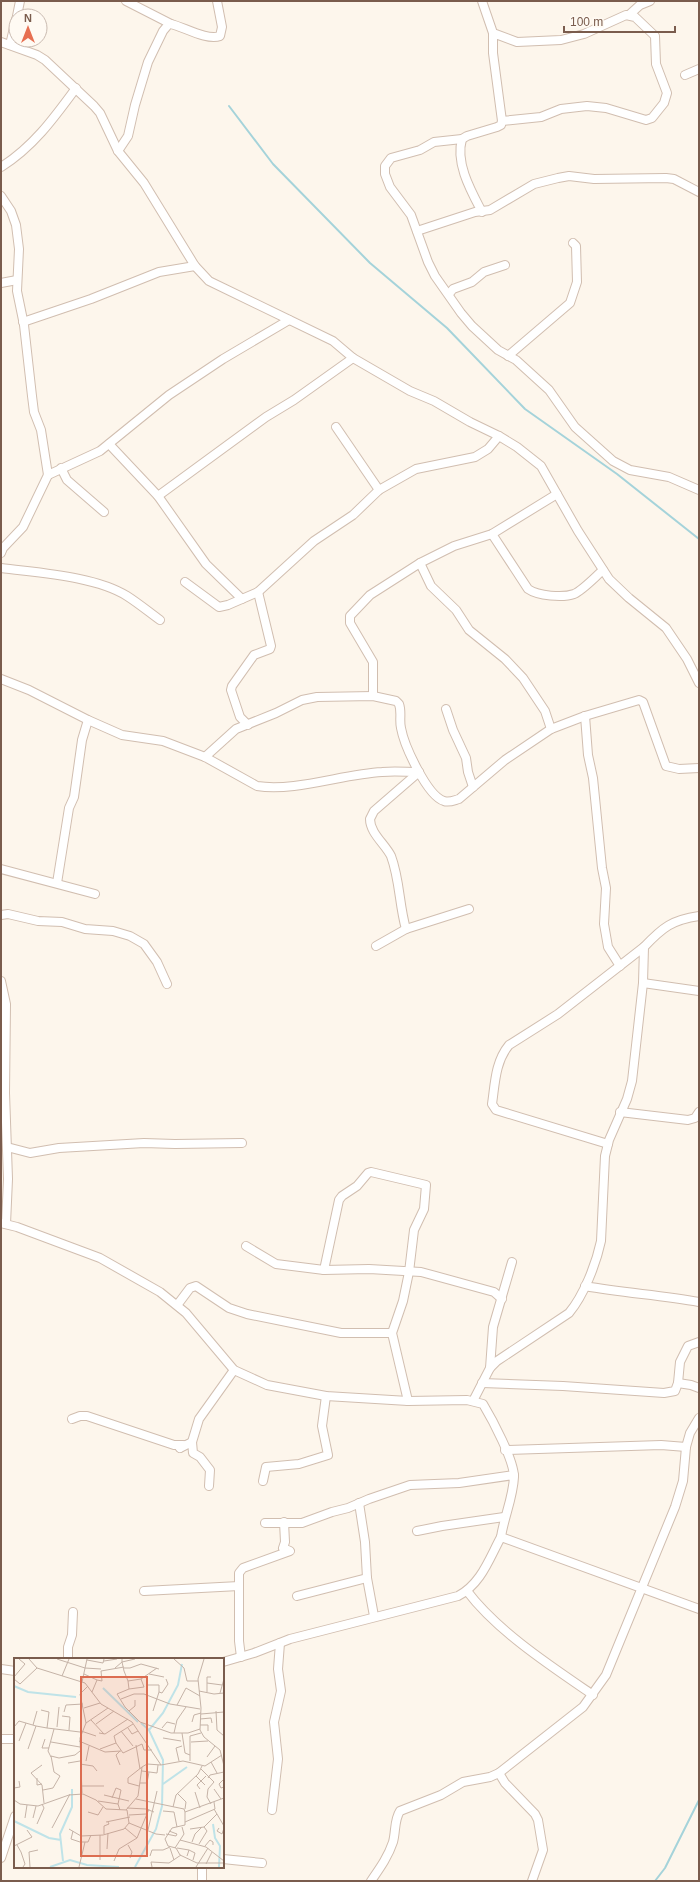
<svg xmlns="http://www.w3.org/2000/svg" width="700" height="1882" font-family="Helvetica,sans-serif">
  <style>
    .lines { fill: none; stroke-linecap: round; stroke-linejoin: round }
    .stream { stroke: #a5d3da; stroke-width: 2 }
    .minor-casing { stroke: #d1beb0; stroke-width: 10 }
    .minor { stroke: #fff; stroke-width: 8 }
    .inset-river { fill: none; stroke: #bfe3e8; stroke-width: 2 }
    .inset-road { fill: none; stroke: #c5b3a7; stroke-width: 1 }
    .view { fill: #dc6d51; fill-opacity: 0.15; stroke: #dc6d51; stroke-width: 2 }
    .inset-edge { fill: none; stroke: #7a5c4d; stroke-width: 2 }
  </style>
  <rect width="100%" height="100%" fill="#fdf6ec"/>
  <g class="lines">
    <g class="stream">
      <path d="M229,106L273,164L370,263L447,328L525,409L617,474L699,539"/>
      <path d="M655,1881L665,1868L699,1800"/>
    </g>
    <g class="minor-casing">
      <g id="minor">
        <path d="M126,1L171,24"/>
        <path d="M482,1L493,33L517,42L561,40L584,34L626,15L635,17L655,36L656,64L667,93L664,103L652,118L646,120L606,108L587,106L561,109L541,117L502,121L493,53V33"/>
        <path d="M629,15L640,5L650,1"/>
        <path d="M17,16L20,1"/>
        <path d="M1,42L37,55L45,60L94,106L100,113L118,151L144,183L195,266L209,281L333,341L353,358L410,391L434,401L470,422L499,436L517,447L541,466L578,531L609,579L629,598L666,628L687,659L699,683"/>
        <path d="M10,45L16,19"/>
        <path d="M685,75L699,69"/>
        <path d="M502,121L501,125L497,127L467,136L462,139L434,142L420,150L391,158L385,166V174L390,187L411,215L428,262L435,276L461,313L472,326L498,350L516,360L549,390L575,427L613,461L630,470L669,477L699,490"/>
        <path d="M462,139C455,163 471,191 482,212"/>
        <path d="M118,151L128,136L135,105L148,62L163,31L168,25L171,24C184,27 207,41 220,36L222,27L217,1"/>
        <path d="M1,167C33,147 54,118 76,88"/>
        <path d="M1,196L11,211L16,225L19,249L17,291L24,325L32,396L34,412L41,430L48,475L23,527L3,548L1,553"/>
        <path d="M417,231L475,212L490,210L534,184L558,178L569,176L594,179L666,178L674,179L699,192"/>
        <path d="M1,283L17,280"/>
        <path d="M449,294L453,289L472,282L484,272L505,265"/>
        <path d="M23,322L91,299L159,272L195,266"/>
        <path d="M508,356L570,303L577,282L576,246L573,243"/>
        <path d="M336,427L379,490"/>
        <path d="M109,444L158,496L206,564L242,599"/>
        <path d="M61,468L67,480L104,512"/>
        <path d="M48,475L100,451L169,395L223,359L289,320"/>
        <path d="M158,496L266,417L294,400L353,358"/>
        <path d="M492,534L528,589C538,596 563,598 574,594C583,590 596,576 603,570"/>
        <path d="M420,563L431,586L456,610L469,630L505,659L523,678L545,711L551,729"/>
        <path d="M1,568C38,573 95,576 127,596C138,603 149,612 160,620"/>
        <path d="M185,582L219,607L228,605L258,592L314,541L353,515L379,490L416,469L475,457L488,449L499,436"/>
        <path d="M1,679L29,690L88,720L122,735L163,741L205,757L257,786C295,792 343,774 382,772C394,771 407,772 419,772"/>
        <path d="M373,696V662L350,623V616L370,595L420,563L454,546L492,534L557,494"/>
        <path d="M446,709L453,730L466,758L468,772L473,787"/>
        <path d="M585,716L588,755L593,778L602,868L606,888L604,924L608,947L620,966"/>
        <path d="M248,725L240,717L231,690L232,686L254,655L270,649L271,646L258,592"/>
        <path d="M205,757L236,729L276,713L302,700L317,697L373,696L396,701L399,704C402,712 399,720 401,728C404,745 427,796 444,801C449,803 455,800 459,799L505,760L551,729L585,716L639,700L643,702L666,766L679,769L699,768"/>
        <path d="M1,869L95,894"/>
        <path d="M57,883L69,808L74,797L82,740L88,720"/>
        <path d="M1,915L8,914L38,921L62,922L85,929L113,931L130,936L144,944L157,962L167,984"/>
        <path d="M406,929C399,905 400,880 391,856C385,844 370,833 370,819L374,811L419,772"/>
        <path d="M376,946L406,929L469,909"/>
        <path d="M1,981L6,1004L5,1093L8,1179L6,1224"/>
        <path d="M643,983L699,991"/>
        <path d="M620,1112L688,1120L695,1118L699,1112"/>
        <path d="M608,1144L496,1110L492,1104C495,1084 495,1062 509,1045L558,1014L644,947"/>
        <path d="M7,1147L30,1153L59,1148L144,1143L175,1144L242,1143"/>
        <path d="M1,1223L17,1227L100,1258L160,1292L186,1313L234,1370L267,1385L326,1396L408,1401L467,1400L483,1404C492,1419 514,1460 514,1477C513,1498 504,1517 501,1537L699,1609"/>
        <path d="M246,1246L276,1264L324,1270L369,1269L421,1272L494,1292L502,1299"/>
        <path d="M324,1270L339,1200L342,1196L357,1186L368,1173L371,1172L426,1185L424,1209L414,1230L409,1272L403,1301L392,1333L408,1401"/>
        <path d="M585,1286C623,1293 661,1295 699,1302"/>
        <path d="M178,1304L190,1288L196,1286L229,1308L247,1314L341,1333H392"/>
        <path d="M490,1368L493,1327L512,1262"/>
        <path d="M482,1383L563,1386L664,1393L675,1391L678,1383L691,1385L699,1388"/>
        <path d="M678,1383L680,1362L688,1346L699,1342"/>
        <path d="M473,1401L490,1368L497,1361L569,1313C584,1295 596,1264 601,1241L605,1156L609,1140L627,1099L632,1081L643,983L644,947C663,927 672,920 699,916"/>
        <path d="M72,1419L80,1416H87L174,1445H183L180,1448"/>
        <path d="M192,1442L193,1453L200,1457L210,1470L209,1486"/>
        <path d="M180,1448L192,1442L199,1419L234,1370"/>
        <path d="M505,1450L661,1445L686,1447"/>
        <path d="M263,1481L266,1467L299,1464L328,1455L322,1426L326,1396"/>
        <path d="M359,1503L365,1542L367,1578L374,1616"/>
        <path d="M265,1523H302L332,1512L348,1508L369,1499L410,1485L459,1483L514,1475"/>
        <path d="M417,1531L442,1526L504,1517"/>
        <path d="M144,1591L239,1586"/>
        <path d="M467,1591C497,1631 552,1667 593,1695"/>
        <path d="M297,1596L367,1578"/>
        <path d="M241,1657L239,1641V1573L243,1568L290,1551L283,1548L285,1542L284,1522"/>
        <path d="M68,1659V1647L72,1635L73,1612"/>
        <path d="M223,1662L254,1653L290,1639L458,1596C481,1584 489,1559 501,1537"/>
        <path d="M1,1669L15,1671"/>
        <path d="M1,1739H15"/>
        <path d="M499,1773L505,1783L535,1814L538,1820L543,1850L532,1881"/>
        <path d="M272,1810L278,1759L274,1722L281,1691L278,1669L280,1643"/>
        <path d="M1,1858L15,1816"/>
        <path d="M223,1859L262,1863"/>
        <path d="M202,1881V1867"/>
        <path d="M371,1881C380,1868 388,1857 393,1842C396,1831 394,1820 400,1811L441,1795L463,1782L490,1777L499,1773L583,1707L606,1675L675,1507L683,1481L686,1447L690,1433L699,1418"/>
      </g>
    </g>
    <use href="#minor" class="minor"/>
  </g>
  <g transform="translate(14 1658)">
    <rect width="210" height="210" fill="#fdf6ec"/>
    <path class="inset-river" d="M0,28L14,34L62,39M89,30L124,64M135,72L149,55L164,27L168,6M149,126L173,109M0,163L35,180L47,182M199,166L201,180L206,188L205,209M49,203L46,176L58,149V131M36,209L56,202L73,207L105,209M121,209L142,171L148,148L149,102L135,72L127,65"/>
    <path class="inset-road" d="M15,1L23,10L71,25L87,46L118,64L147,107L169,103L191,108L208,97M43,1L71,10M160,1L170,10L173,23H184M190,1L184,21L187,50L186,72L190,79L206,92L210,108M73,2L89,5L90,1M90,3L103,1M71,10L87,11M101,10L108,4V1M110,10H116L127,6L145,11M70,16L83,22M135,16L150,19M48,18L55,1M0,19L11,6L5,1M0,21L6,26L23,10M127,21L143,10M114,23L115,31L130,29L127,21L114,23L110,13L108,4L121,1M68,24L73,1M193,25L208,27M132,27H145V34L148,35L154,26L152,21M115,31L103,36L111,49L126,64L157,75H174L186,71M185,33L200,36L210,35M78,34L83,22L88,23L87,13L110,9M193,34V19H197M206,35L210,21M107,41L120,36H130L156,46L186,51M163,47L172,30L186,38M70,50L86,45M27,52L35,54L33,70L66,74M115,53L121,48V42M139,53L145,34M202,53L203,72L210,78M50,54L52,47L69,46M187,56L210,54M48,58L56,59L55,72M186,61L197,60L198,65M77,62L90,76M178,64L180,57L187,55M72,65L94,50M82,66L100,53M19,67L23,53M186,67H194V73M0,69L5,63L22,68M43,69L45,49M114,70L118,76L124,73M148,70L153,64L161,66M67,73L82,78M107,73L119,88M85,75L91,76L114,61M160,75L163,62L172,49M168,75L171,95L176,97M149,80L167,83M31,81L28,90H35M5,83L12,65M65,83L91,94L107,93M37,84L66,89M177,84L194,83M102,85L100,78L119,66M122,87L126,111M14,91L22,68L33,70M86,91L102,85L109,95L128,86L130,92H138M37,99L34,93L40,71M193,99L201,88M72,103L75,88M165,103L162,90L168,88M176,103V78L187,75M197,104L203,115M54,105L66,103M66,106L79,108L83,113M28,107L17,115L28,127L30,145M106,107L102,97L106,93M187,111L200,124L194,131L193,139L197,146M128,113L143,115L144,107M182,118L191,127M23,120V127L28,126M194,120L196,117L210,114M210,121L205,126L207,130L210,129M126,125H133L135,114M68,128H90M125,128L114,125V120L128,109M0,130L6,129L5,123M186,131L183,127L192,118M200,131L207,141M29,132L39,130L46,118L40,114L37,98L45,100L61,97L66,93M181,134L186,150M68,135L66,80L72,65L66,36L74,28M163,135L172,144L171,151M90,137L115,143M98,140L102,130L107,132L104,146L106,152M210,140L171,154V167L158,170L151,181L154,188L162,190L166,197L183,205H210M122,141L170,151L171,154M0,142L6,146L24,148L55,137L69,136L82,142L92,151L113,152L115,165L142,176L151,177M84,143L104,146M159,149L162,137L184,116L188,108M113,150L132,151L140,154M200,151L210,168M112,152L124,138L128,109L133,106L147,107M149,153L160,154L163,169M74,154L84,157L89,149M115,157L132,156M11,160L13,147M19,160L22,148M92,164L116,159M171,164L201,151L200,144M23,166L30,150L28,146M38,170L56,136M111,170L123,180M205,170L203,173L208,176L210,170M55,171L67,178L89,177L110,171L115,165M176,171L190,169L203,156M134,172L143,133M59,173L57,181L66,184H74L77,177M90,176V168L95,166L94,164M152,176L162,178L163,176L155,173M166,182L192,189L210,203M178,184L181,176L188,169M185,186L193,173L190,169M3,187L7,194L11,206L9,209M114,187L118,194L116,200M0,188L18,179L13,172M191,188L196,182L199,184V187M156,190L160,202M161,190L170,176L168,169M163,190L175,192L173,198M93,191L94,175M175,192L181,195L179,202M136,198L138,192H149L156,189M86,202V177M100,203L105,191L123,180L135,151M192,206L198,194M16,209L15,194L24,192M65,209L71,184M138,209L137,204L155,205L167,197M182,209L194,190"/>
    <path class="view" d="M67,19H133V198H67Z"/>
    <rect width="210" height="210" class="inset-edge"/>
  </g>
  <rect width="700" height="1882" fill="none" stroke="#7a5c4d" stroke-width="4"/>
  <g transform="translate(28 28)"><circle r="19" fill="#fffaf3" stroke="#cabbb1"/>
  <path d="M0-3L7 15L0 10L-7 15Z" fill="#e76f51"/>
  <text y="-6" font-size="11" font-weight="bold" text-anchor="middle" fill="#7a5c4d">N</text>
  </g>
  <path d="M564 26v6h111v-6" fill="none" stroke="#7a5c4d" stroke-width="2"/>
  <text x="570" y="26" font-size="12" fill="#7a5c4d" stroke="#fffaf3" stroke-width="3" paint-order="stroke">100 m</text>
</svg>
